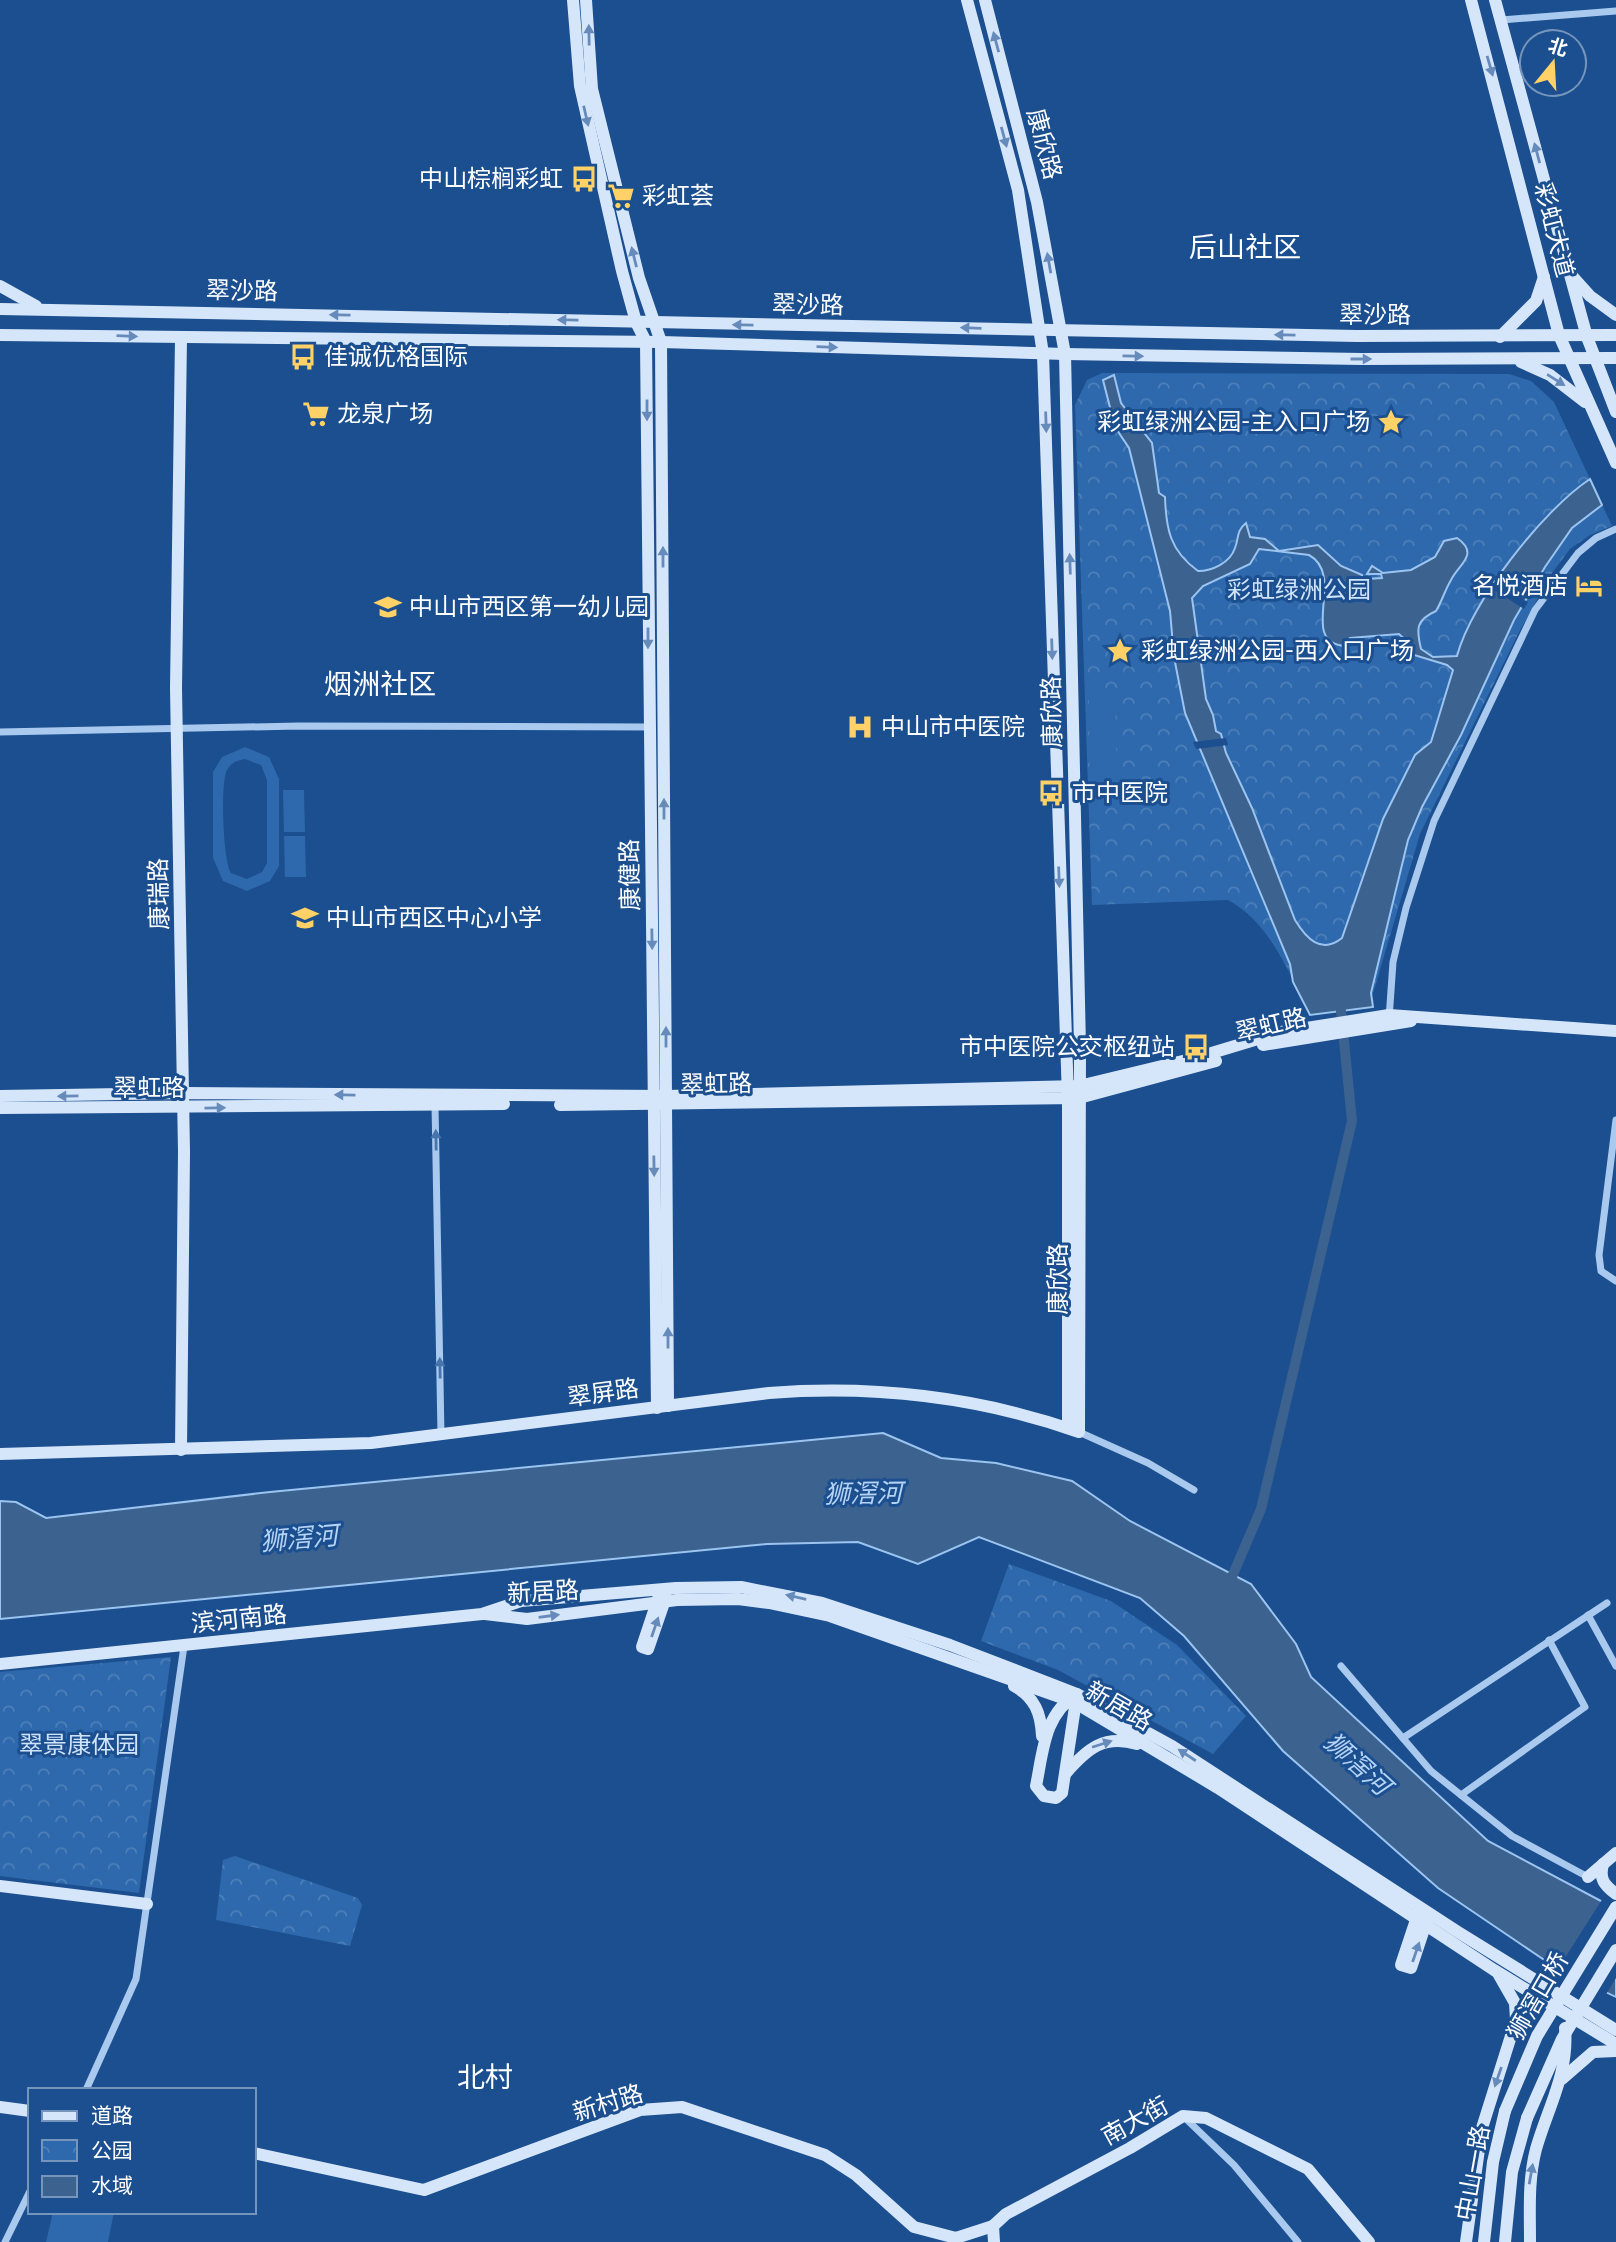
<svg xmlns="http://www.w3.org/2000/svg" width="1616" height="2242" font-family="'Fira Sans Condensed','Noto Sans SC',sans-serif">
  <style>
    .park { fill: url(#park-crowns) }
    .garden { fill: #2e69ad; fill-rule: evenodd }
    .water { fill: #3c6290; stroke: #9cc4f0; stroke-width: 2; fill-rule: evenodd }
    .pier { fill: #1b4f8f }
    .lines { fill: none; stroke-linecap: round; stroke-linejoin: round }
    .canal { stroke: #3c6290; stroke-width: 10 }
    .street { stroke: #a9c9ee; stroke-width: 7 }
    .secondary { stroke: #d6e6fa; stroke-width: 12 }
    .secondary-bridge { stroke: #d6e6fa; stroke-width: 12 }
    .oneway { fill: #668bba }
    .oneway2 { fill: #4674ac }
    .labels { text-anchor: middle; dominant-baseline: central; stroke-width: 6; stroke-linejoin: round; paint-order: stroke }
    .street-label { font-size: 24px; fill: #fff; stroke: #1b4f8f }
    .poi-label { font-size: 24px; fill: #fff; stroke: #1b4f8f; text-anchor: start }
    .park-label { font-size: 24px; fill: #cfe3fa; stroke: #1b4f8f }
    .water-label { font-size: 26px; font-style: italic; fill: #b5d3f5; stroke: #1b4f8f }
    .quarter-label { font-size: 28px; fill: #fff; stroke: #1b4f8f }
  </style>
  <defs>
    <pattern id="park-crowns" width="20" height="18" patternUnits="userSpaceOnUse" patternTransform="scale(1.75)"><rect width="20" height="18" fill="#2e69ad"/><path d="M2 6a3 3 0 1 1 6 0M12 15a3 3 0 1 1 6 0" fill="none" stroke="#4d80b9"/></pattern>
  </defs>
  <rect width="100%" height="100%" fill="#1b4f8f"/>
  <g class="park">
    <path d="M1102,373L1509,374L1531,381L1554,402L1612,526L1590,535L1570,549L1552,573L1518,634L1420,834L1372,997L1373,1007L1310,1015C1289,974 1271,923 1228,900L1092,905L1075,405L1087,380Z"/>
    <path d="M1009,1564L1111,1601L1177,1645L1246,1716L1213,1754L1058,1670L981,1641Z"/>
    <path d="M171,1657L139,1893L0,1876V1672Z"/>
    <path d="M235,1856L358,1898L362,1905L350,1946L216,1920L223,1860Z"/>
  </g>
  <g class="garden">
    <path d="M1089,696H1115L1117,787L1090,788Z"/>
    <path d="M245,747L269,757L279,779V866L270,881L247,891L223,881L213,858V772L222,757ZM245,759L261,765L267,780V863L262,872L247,879L231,873C223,862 220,782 227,770C231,763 237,760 245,759Z"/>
    <path d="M283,790H304L305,832H284Z"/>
    <path d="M284,836H305L306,877H285Z"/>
    <path d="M53,2212H114L108,2242H46Z"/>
  </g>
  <g class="water">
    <path d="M1114,375L1121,403L1152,443L1159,493L1165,497C1166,529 1170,551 1198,571C1212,571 1230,563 1235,548C1239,538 1236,531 1246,523L1250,537L1265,539L1279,551L1318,545L1341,566L1362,575L1363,584H1366V579L1382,578L1381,574H1367L1372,566L1383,573L1411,570L1435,557L1444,541L1457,538C1480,554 1459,564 1451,580C1445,590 1442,601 1436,611C1416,620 1416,628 1421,649L1433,657L1457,656C1471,602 1543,510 1590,479L1602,505L1572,528L1545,567L1514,620L1461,735L1422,807L1408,840L1371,993L1373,1007L1310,1015L1293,982L1290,964L1185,713L1174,657L1170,611L1129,448L1115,427L1103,380ZM1259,549L1309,555C1347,576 1297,642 1345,646L1350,638L1399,634L1409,643L1414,655L1447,665L1453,670L1431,742L1415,755L1383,819L1342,938C1321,955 1306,938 1295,920L1252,808L1226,753L1221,734L1216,731L1213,715L1206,699L1192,598L1203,586L1250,564Z"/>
    <path d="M883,1433L941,1458L996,1463L1072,1481L1130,1521L1251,1584L1296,1644L1311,1677L1488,1841L1616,1909V1997L1559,1970L1438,1888L1283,1751L1184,1636L1140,1598L979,1537L918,1564L858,1542L767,1544L0,1619V1501L16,1502L46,1518L270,1492Z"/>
  </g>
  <g class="pier">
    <path d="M1492,582L1528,602L1524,609L1488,586Z"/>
    <path d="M1226,738L1228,745L1196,749L1193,742Z"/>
    <path d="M1603,1898L1616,1905V1978L1605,1996L1556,1972Z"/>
  </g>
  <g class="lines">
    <path class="canal" d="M1228,1586L1261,1509L1352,1121L1341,1011"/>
    <g class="street">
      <path d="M1501,20L1616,11"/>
      <path d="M0,732L299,726L650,727"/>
      <path d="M1389,1019L1393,962L1406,908L1434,821L1535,610L1578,553L1596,538L1616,529"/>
      <path d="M435,1105L441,1435"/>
      <path d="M1616,1120L1599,1255L1601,1271L1616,1281"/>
      <path d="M1079,1432L1148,1463L1194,1490"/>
      <path d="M1588,1615L1616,1666"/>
      <path d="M1341,1666L1431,1771L1512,1836L1588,1877"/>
      <path d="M1403,1738L1607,1603"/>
      <path d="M1461,1795L1585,1707L1549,1640"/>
      <path d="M86,2090L136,1979L184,1646"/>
      <path d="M1183,2116L1234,2165L1298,2242"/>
      <path d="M5,2242L30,2191"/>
    </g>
    <g class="secondary">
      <path d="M573,0L580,86L622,271L636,322L646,342L657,1408"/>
      <path d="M586,0L592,89L639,278L661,342L668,1406"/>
      <path d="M967,0L1018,190L1043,354L1068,1098V1428"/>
      <path d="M1471,0L1559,335L1616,463"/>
      <path d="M1495,0L1587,337L1616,412"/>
      <path d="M1572,276L1590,296L1616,315"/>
      <path d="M0,286L36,306"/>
      <path d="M0,309L1357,336L1616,335"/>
      <path d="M0,335L661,342L1065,354L1362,359L1616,358"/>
      <path d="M1500,337L1536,301L1544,277"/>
      <path d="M1521,362L1550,375L1585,402"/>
      <path d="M1263,1045L1411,1021"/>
      <path d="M0,1096L183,1093L666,1096L1079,1086L1195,1058L1281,1032L1389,1015L1616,1031"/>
      <path d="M560,1105L1079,1098L1216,1061"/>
      <path d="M0,1108L504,1104"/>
      <path d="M181,1450L184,1152L176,688L181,338"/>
      <path d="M0,1454L371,1443L769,1393C875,1385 979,1397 1079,1432L1080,1048L1065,354L1037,202L985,0"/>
      <path d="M659,1596L642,1647L648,1649L666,1597"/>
      <path d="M485,1614L527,1619L677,1600L738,1599L769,1603L830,1616L1074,1702L1218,1788L1494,1970L1616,2044"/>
      <path d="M0,1664L482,1614L521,1601L676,1588L741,1587L822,1603L950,1645L1077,1694L1172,1746L1458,1932L1616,2030"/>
      <path d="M1014,1686C1035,1697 1041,1714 1042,1736"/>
      <path d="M1077,1694L1062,1793L1056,1798L1044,1796L1036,1786C1043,1752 1044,1714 1077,1694Z"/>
      <path d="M1066,1773C1087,1749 1104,1734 1137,1744"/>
      <path d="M1603,1864C1599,1879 1604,1885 1616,1894"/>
      <path d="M1588,1877L1616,1853"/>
      <path d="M0,1886L147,1904"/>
      <path d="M1419,1911L1401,1965L1411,1968L1428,1917"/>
      <path d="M1562,2079L1593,2052L1616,2051"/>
      <path d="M0,2107L30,2111"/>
      <path d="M254,2153L424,2190L640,2110L682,2107L825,2155L856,2175L914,2227L956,2238L993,2226"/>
      <path d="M994,2242L993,2226L1006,2214L1130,2148L1183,2116L1206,2118L1308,2169L1369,2242"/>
      <path d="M1466,2242L1482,2128L1516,2020L1515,2003L1499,1975"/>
      <path d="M1484,2242L1493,2162L1505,2111"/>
      <path d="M1505,2242L1512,2172L1527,2118"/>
      <path d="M1530,2242C1530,2210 1528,2180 1536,2149C1548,2107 1569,2073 1565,2028"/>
    </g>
    <g class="secondary-bridge">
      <path d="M1505,2111L1537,2036L1616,1907"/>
      <path d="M1527,2118L1562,2039L1616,1950"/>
    </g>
  </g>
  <defs><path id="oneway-solid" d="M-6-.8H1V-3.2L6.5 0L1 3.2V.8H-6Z" transform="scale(1.75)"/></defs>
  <g class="oneway">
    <use href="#oneway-solid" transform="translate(589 35) rotate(-91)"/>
    <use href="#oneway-solid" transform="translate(996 42) rotate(-105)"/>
    <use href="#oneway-solid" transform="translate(1490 66) rotate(74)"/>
    <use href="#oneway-solid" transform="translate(586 116) rotate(77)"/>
    <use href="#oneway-solid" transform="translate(1004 137) rotate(75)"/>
    <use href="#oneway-solid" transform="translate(1537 153) rotate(-105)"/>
    <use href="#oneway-solid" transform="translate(634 257) rotate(-104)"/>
    <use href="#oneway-solid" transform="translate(1049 263) rotate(-100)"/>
    <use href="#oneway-solid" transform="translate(340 315) rotate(-179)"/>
    <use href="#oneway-solid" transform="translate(568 320) rotate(-179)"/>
    <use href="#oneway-solid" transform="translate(743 325) rotate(-179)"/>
    <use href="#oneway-solid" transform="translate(971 328) rotate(-178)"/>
    <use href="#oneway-solid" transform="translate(1285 335) rotate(-179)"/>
    <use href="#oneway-solid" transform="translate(127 336) rotate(2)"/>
    <use href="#oneway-solid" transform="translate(827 347) rotate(2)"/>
    <use href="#oneway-solid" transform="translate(1133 356) rotate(1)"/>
    <use href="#oneway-solid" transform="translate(1361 359)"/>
    <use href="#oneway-solid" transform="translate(1556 380) rotate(32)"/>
    <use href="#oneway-solid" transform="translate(647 410) rotate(90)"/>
    <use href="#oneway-solid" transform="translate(1046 422) rotate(88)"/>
    <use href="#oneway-solid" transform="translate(663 557) rotate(-90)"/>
    <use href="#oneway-solid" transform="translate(1070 564) rotate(-92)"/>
    <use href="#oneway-solid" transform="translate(648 638) rotate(90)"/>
    <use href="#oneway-solid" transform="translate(1052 649) rotate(88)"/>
    <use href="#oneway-solid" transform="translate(664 809) rotate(-90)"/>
    <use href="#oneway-solid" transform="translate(1059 877) rotate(88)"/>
    <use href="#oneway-solid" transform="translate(652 939) rotate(89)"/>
    <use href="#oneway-solid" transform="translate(666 1037) rotate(-90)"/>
    <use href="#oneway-solid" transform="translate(345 1095) rotate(-179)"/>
    <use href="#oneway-solid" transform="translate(68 1096) rotate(179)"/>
    <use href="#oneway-solid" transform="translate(215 1108) rotate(-1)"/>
    <use href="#oneway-solid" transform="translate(654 1166) rotate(89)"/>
    <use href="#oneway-solid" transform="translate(668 1338) rotate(-90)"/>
    <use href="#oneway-solid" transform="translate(796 1597) rotate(-167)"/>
    <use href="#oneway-solid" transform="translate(549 1616) rotate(-8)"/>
    <use href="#oneway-solid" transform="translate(655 1627) rotate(-71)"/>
    <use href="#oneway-solid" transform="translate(1102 1744) rotate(-18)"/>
    <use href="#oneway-solid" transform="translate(1187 1755) rotate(-147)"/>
    <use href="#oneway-solid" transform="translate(1416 1952) rotate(-71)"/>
    <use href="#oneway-solid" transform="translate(1498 2077) rotate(109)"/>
    <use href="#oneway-solid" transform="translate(1531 2174) rotate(-80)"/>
  </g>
  <g class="oneway2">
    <use href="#oneway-solid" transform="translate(436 1140) rotate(-91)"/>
    <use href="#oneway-solid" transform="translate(440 1368) rotate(-91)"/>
  </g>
  <defs>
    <g id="bus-bare" transform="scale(2.1)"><path d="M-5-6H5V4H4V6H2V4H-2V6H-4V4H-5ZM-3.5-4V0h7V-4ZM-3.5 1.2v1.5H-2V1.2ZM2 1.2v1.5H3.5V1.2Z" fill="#ffd166" stroke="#1b4f8f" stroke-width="2.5" paint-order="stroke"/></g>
    <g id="supermarket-bare" transform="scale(2.1)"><path d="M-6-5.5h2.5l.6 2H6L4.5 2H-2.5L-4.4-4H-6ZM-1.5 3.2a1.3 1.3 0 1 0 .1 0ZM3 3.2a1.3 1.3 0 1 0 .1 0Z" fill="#ffd166" stroke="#1b4f8f" stroke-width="2.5" paint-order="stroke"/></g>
    <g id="sight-bare" transform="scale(2.1)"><path d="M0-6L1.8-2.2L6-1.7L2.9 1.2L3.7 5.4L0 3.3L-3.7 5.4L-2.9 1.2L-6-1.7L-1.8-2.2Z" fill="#ffd166" stroke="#1b4f8f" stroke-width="2.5" paint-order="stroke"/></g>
    <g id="hotel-bare" transform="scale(2.1)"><path d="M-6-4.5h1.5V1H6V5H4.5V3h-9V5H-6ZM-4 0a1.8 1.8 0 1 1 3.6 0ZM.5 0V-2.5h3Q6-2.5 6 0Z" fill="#ffd166" stroke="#1b4f8f" stroke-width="2.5" paint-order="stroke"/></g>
    <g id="school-bare" transform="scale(2.1)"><path d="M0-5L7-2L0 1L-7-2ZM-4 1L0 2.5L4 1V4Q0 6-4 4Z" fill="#ffd166" stroke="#1b4f8f" stroke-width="2.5" paint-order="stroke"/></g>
    <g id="hospital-bare" transform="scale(2.1)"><path d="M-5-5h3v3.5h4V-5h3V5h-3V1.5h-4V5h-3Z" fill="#ffd166" stroke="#1b4f8f" stroke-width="2.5" paint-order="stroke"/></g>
  </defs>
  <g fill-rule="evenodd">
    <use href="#bus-bare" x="584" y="179"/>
    <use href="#supermarket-bare" x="621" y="196"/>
    <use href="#bus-bare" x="303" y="357"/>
    <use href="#supermarket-bare" x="316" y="414"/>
    <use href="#sight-bare" x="1391" y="422"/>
    <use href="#hotel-bare" x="1589" y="586"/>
    <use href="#school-bare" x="388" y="607"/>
    <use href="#sight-bare" x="1120" y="651"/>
    <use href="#hospital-bare" x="860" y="727"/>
    <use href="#bus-bare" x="1051" y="793"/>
    <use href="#school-bare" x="305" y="918"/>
    <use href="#bus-bare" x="1196" y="1047"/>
  </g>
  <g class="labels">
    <g class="street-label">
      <text transform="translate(1044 144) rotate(75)">康欣路</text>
      <text transform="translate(1554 230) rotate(76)">彩虹大道</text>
      <text transform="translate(242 291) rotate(1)">翠沙路</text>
      <text transform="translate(808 305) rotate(1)">翠沙路</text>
      <text x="1375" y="315">翠沙路</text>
      <text transform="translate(1052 712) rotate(-91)">康欣路</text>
      <text transform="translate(630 875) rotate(-91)">康健路</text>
      <text transform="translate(159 894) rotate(-91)">康瑞路</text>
      <text transform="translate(1271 1025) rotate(-13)">翠虹路</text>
      <text transform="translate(716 1084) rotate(-1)">翠虹路</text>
      <text x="149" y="1088">翠虹路</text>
      <text transform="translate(1058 1279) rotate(-90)">康欣路</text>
      <text transform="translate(603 1393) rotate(-8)">翠屏路</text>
      <text transform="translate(543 1592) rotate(-3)">新居路</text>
      <text transform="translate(239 1619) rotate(-6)">滨河南路</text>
      <text transform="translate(1119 1706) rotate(30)">新居路</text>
      <text transform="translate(1538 1996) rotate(-60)">狮滘口桥</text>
      <text transform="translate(608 2103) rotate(-17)">新村路</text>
      <text transform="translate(1135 2121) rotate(-29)">南大街</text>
      <text transform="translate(1473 2173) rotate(-80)">中山一路</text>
    </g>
    <g class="poi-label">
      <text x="563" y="179" text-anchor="end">中山棕榈彩虹</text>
      <text x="642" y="196">彩虹荟</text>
      <text x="324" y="357">佳诚优格国际</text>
      <text x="337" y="414">龙泉广场</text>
      <text x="1370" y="422" text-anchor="end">彩虹绿洲公园-主入口广场</text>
      <text x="1568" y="586" text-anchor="end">名悦酒店</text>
      <text x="409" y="607">中山市西区第一幼儿园</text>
      <text x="1141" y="651">彩虹绿洲公园-西入口广场</text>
      <text x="881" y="727">中山市中医院</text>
      <text x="1072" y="793">市中医院</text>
      <text x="326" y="918">中山市西区中心小学</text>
      <text x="1175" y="1047" text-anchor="end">市中医院公交枢纽站</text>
    </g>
    <g class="park-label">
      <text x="1299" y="590">彩虹绿洲公园</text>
      <text x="79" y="1745">翠景康体园</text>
    </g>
    <g class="water-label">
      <text transform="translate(863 1494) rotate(-1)">狮滘河</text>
      <text transform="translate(299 1539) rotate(-5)">狮滘河</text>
      <text transform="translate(1357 1764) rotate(42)">狮滘河</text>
    </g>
    <g class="quarter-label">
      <text x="1245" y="247">后山社区</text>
      <text x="380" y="684">烟洲社区</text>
      <text x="485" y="2077">北村</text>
    </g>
  </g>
  <rect x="28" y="2088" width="228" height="126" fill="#1b4f8f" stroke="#7695bc" stroke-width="2"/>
  <rect x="42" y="2111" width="35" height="10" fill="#d6e6fa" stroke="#7695bc" stroke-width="2"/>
  <text x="91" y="2123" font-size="21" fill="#ffffff">道路</text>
  <rect x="42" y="2140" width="35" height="21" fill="url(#park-crowns)" stroke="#7695bc" stroke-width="2"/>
  <text x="91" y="2158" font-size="21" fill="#ffffff">公园</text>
  <rect x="42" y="2176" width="35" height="21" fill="#3c6290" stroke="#7695bc" stroke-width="2"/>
  <text x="91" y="2193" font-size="21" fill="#ffffff">水域</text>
  <g transform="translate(1553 63) rotate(18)"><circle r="33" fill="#1b4f8f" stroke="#7695bc" stroke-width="2"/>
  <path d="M0-5L12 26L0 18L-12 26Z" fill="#ffd166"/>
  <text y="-10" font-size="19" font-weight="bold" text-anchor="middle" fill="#ffffff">北</text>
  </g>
</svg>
